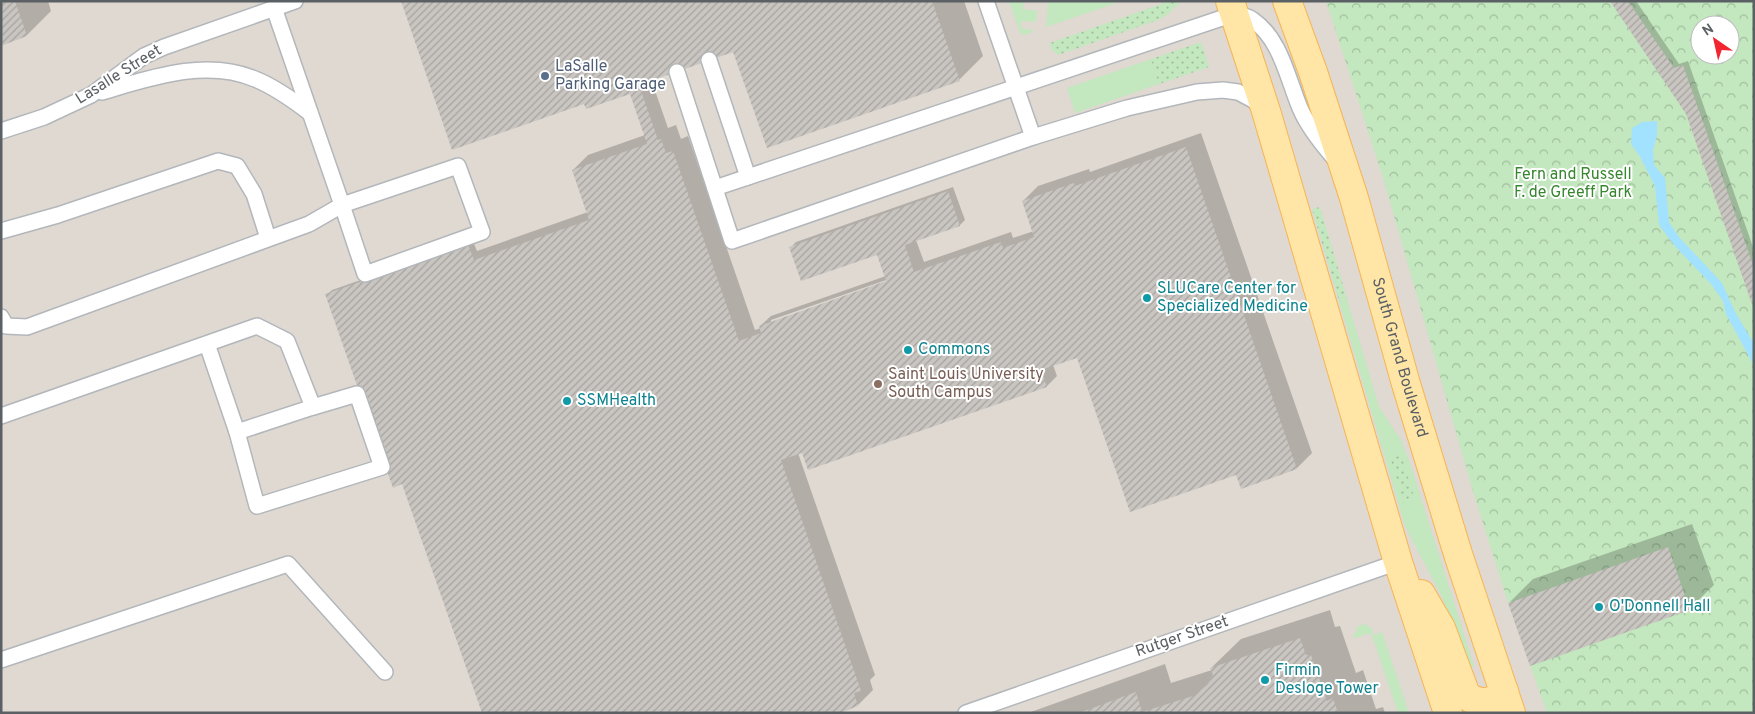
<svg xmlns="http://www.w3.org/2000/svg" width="1755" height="714" font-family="Overpass,sans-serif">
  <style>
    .education { fill: #dfd9d1; fill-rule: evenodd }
    .grass { fill: #c3e7be }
    .park { fill: url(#park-crowns); fill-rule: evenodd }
    .garden { fill: url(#garden-dots) }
    .water { fill: #a2e2ff }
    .shadow { fill: #0003; fill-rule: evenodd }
    .building { fill: url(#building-hatch) }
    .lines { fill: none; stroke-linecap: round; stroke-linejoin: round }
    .service-casing { stroke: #b3b7bb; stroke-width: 18 }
    .primary-casing { stroke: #f8b453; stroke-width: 30 }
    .service { stroke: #fff; stroke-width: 15 }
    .primary { stroke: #ffe6a7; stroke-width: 28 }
    .service-dot { fill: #5c6f8a; stroke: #fff; stroke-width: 2 }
    .culture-dot { fill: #0f9aa8; stroke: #fff; stroke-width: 2 }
    .education-dot { fill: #8d6e63; stroke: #fff; stroke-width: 2 }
    .labels { text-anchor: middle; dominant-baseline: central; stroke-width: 4; stroke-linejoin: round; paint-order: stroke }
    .service-label { font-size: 16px; fill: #4e5e75; stroke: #fff; text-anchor: start }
    .street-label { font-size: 16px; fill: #5b6064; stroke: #fff }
    .park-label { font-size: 16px; fill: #388630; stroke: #fff }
    .culture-label { font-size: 16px; fill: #0d838f; stroke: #fff; text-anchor: start }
    .education-label { font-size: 16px; fill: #785e54; stroke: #fff; text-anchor: start }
  </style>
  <defs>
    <pattern id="park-crowns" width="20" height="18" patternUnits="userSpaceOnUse" patternTransform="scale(1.25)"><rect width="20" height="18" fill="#c3e7be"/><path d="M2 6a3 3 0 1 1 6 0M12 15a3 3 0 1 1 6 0" fill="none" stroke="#a1bf9e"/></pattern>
    <pattern id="garden-dots" width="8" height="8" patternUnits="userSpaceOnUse" patternTransform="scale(1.25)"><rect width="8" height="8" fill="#c3e7be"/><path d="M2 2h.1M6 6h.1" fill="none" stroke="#a1bf9e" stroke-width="1.8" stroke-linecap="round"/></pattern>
    <pattern id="building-hatch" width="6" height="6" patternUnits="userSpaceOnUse" patternTransform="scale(1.25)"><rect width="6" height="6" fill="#c9c5c0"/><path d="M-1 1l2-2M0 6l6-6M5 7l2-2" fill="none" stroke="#a6a3a0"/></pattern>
  </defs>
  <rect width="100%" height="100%" fill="#eeeae3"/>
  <path class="education" d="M1,1H1754V713H1ZM1700,25H1730V55H1700Z"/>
  <g class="grass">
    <path d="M1009,1H1024L1023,9L1037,11L1036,22L1021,21V28L1035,31L1024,35L1020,33Z"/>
    <path d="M1048,1H1122L1046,27Z"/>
    <path d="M1151,59L1159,84L1075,113L1067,88Z"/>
    <path d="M1347,299L1379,407L1401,440L1409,460L1474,666L1467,669L1442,597L1405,526L1339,301Z"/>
    <path d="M1365,624L1372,629L1374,635L1382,632L1409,713H1398L1371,633L1354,638L1353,635L1357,631L1356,627Z"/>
  </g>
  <path class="park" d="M1326,1H1754V713H1547L1508,603L1472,488L1384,181ZM1700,25H1730V55H1700Z"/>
  <g class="garden">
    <path d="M1170,1H1182L1167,15L1158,20L1058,55L1051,49L1050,43Z"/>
    <path d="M1201,42L1209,67L1159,84L1151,59Z"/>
    <path d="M1320,207L1347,299L1339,301L1312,209Z"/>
    <path d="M1401,454L1415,500L1404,504L1390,457Z"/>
  </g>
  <path class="water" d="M1657,121V135L1653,150L1654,165L1665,178L1669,222L1679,237L1722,283L1734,310L1754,344V377L1753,364L1726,314L1723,301L1711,284L1674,245L1659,225L1655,186L1639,155L1631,144L1632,128L1642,122Z"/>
  <g class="shadow">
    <path d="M1,1H48L51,11L27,35L1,45Z"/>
    <path d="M402,1H964L983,56L959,80L734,50L651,79L668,128L676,125L681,139L688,136L755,330L761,328L760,326L771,316L886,276L878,253L791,247L796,242L953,187L965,220L960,225L916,240L924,262L1011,232L1013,238L1034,231L1023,201L1038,186L1089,169L1090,172L1201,133L1312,453L1297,468L1237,473L1077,357L1053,365L1057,376L1047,386L798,453L875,675L870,680L873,690L858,705L836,713L403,481L327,295L332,290L473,241L477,251L588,212L573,170L588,155L645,135L630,93L585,103ZM892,278L893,281L771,323V320Z"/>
    <path d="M1611,1H1636L1679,64L1688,61L1754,250V307L1687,113Z"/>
    <path d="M1692,524L1714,585L1689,609L1509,603L1533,579Z"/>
    <path d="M1330,610L1335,627L1340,626L1356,673L1363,670L1376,709L1383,707L1385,713H1028L1165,664L1171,683L1212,670L1211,668L1241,639Z"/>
  </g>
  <g class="building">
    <path d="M1,1H15L27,36L1,46Z"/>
    <path d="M401,1H932L960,81L767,148L733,52L639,85L658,140L661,139L666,153L673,151L739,341L761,333L759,326L886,281L877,255L801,281L789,247L948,191L960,226L905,245L914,272L1001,242L1003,248L1034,237L1022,201L1074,183L1075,186L1186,147L1297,469L1241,489L1236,475L1130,512L1077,358L1041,370L1047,387L808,470L802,453L781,460L861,691L854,693L858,706L840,713H482L402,484L393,488L325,294L468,245L474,260L589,220L572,170L647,144L630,94L586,109L584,104L452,150Z"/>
    <path d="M1610,1H1628L1674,68L1683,65L1754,268V310L1686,114Z"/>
    <path d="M1668,547L1690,610L1530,666L1508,603Z"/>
    <path d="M1300,638L1306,655H1311L1327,701L1333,698L1338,713H1079L1136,692L1142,712L1193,696L1207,685L1213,675L1210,668Z"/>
  </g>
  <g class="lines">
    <g class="service-casing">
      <g id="service">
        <path d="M986,1L1033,137"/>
        <path d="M709,60L748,177"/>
        <path d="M677,72L732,241L1033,137L1127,108L1197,92L1223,90L1238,92L1253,100L1263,108"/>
        <path d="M102,92C150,78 206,58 255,79C275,87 293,100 310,113"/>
        <path d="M1,131L44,117L91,95L144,56L164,47L295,1"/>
        <path d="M458,166L482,232L365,274L342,205Z"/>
        <path d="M715,188L1234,14C1240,15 1248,16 1253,20C1281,40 1287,77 1300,108C1308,127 1321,143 1335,159"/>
        <path d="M1,231L58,215L218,161L237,166L254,194L268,238"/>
        <path d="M1,317L6,326L27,327L309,224L342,205L274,8"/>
        <path d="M1,416L257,326L287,341L313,407L357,394L382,467L257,506L237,432L207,344"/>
        <path d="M237,432L313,407"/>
        <path d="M1,660L288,564L385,672"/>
        <path d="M966,713L1398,562"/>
      </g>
    </g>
    <g class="primary-casing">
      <g id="primary">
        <path d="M1230,1L1266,111L1398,562L1448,713"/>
        <path id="s1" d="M1287,1L1313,72L1354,198L1406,384L1458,554L1511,713"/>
        <path d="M1421,594L1441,628L1466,695C1478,705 1494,705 1504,691"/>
      </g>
    </g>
    <use href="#service" class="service"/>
    <use href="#primary" class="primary"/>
  </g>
  <circle class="service-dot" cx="545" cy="76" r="5"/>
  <g class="culture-dot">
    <circle cx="1147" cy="298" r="5"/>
    <circle cx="908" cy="350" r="5"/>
    <circle cx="567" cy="401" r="5"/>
    <circle cx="1599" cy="607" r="5"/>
    <circle cx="1265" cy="680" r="5"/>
  </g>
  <circle class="education-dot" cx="878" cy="384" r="5"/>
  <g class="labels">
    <g class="service-label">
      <text x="555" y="67">LaSalle<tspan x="555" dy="18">Parking Garage</tspan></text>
    </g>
    <g class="street-label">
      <text transform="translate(119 75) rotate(-32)">Lasalle Street</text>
      <text stroke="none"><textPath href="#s1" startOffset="374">South Grand Boulevard</textPath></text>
      <text transform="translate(1182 637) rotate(-19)">Rutger Street</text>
    </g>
    <g class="park-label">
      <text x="1573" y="175">Fern and Russell<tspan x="1573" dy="18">F. de Greeff Park</tspan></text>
    </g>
    <g class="culture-label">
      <text x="1157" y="289">SLUCare Center for<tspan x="1157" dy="18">Specialized Medicine</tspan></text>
      <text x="918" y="350">Commons</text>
      <text x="577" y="401">SSMHealth</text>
      <text x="1609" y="607">O'Donnell Hall</text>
      <text x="1275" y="671">Firmin<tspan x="1275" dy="18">Desloge Tower</tspan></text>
    </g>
    <g class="education-label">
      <text x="888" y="375">Saint Louis University<tspan x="888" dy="18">South Campus</tspan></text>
    </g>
  </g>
  <rect width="1755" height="714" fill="none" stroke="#5b6064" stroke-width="5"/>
  <g transform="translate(1715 40) rotate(326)"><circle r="24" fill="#ffffff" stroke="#bdbfc1"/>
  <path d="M0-4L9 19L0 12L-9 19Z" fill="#f12630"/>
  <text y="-8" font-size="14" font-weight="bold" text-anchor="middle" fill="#5b6064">N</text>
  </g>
</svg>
